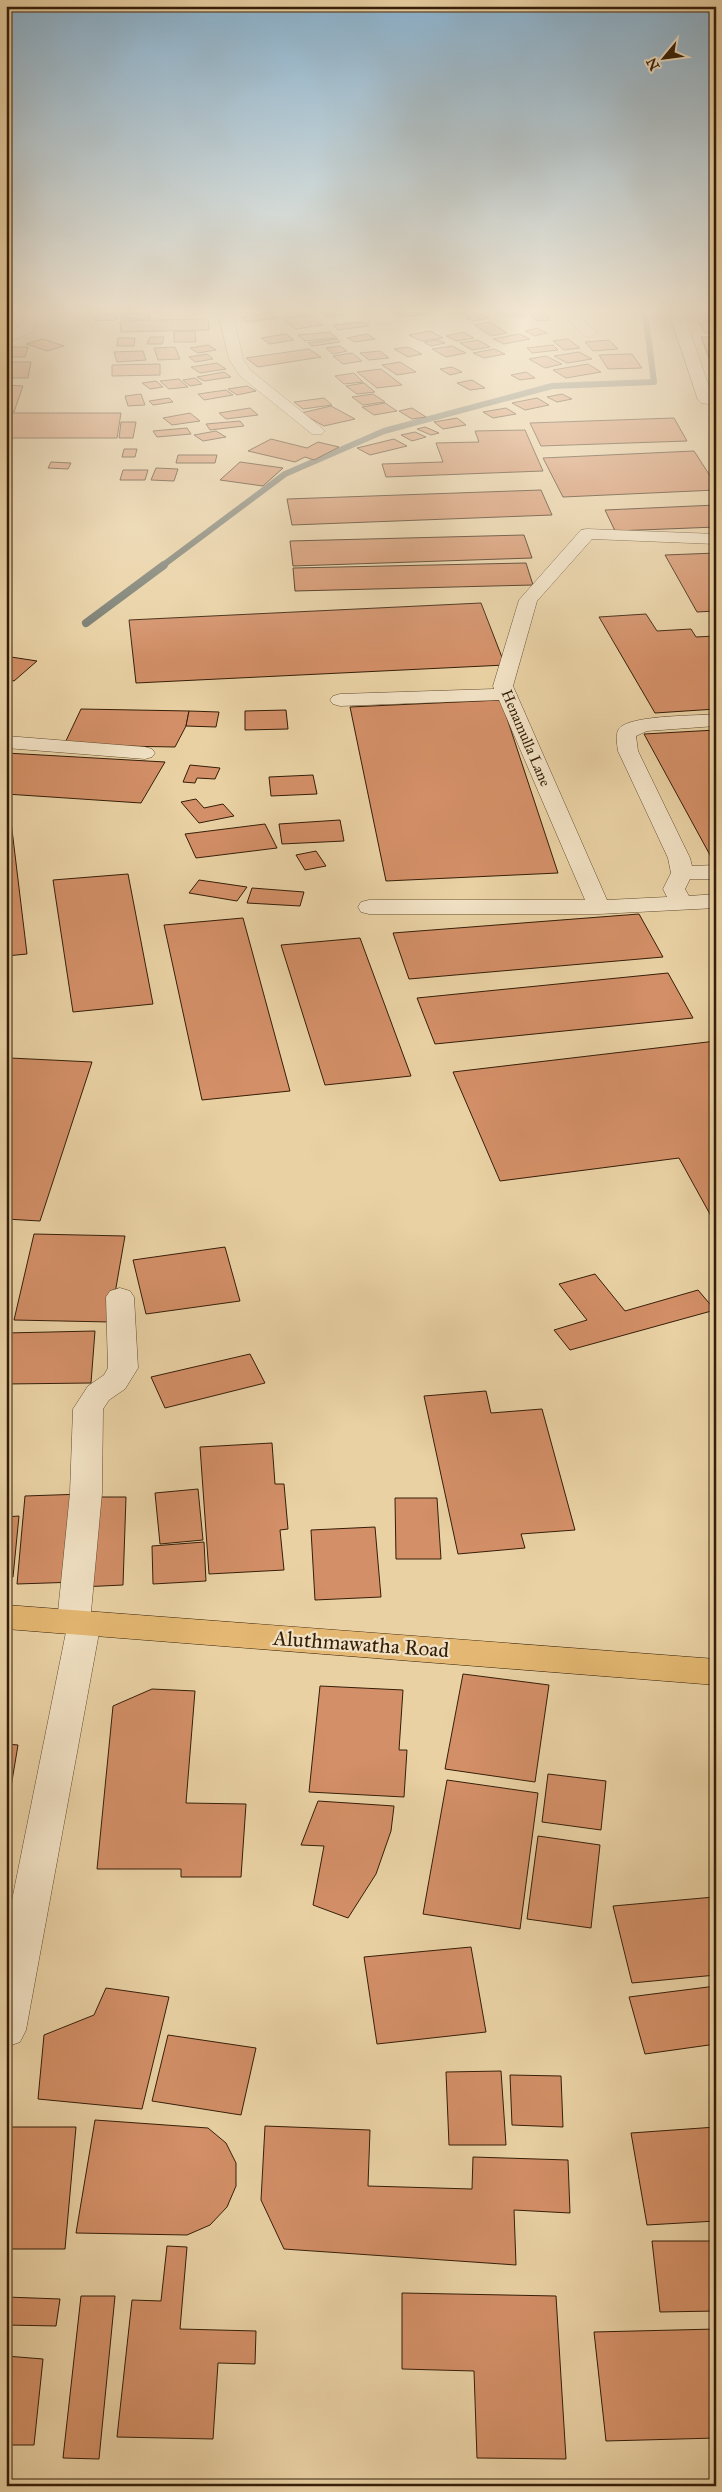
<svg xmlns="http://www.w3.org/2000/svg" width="722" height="2492" font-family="'IM FELL Great Primer',serif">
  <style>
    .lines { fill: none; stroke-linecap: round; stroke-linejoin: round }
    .stream-far1 { stroke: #73786e; stroke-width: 6 }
    .stream { stroke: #73786e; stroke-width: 8 }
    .building { fill: #d38f67; stroke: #351e08 }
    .minor-casing { stroke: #624b2f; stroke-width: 1 }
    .major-casing { stroke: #351e08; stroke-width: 1 }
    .minor { fill: #f1e1c4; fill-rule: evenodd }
    .major { fill: #e4b872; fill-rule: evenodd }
    .labels { text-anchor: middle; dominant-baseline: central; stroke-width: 4.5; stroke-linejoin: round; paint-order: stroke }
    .far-street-label { font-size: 15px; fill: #351e08; stroke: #f1e1c4 }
    .near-street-label { font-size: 21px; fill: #351e08; stroke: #f1e1c4 }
  </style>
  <rect width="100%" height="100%" fill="#e9d1a4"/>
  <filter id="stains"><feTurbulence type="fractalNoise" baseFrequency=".004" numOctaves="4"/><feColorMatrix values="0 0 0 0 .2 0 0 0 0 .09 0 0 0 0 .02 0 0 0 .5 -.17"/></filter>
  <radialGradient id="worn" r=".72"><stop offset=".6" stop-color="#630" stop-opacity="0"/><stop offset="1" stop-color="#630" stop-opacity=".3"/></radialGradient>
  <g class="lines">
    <path class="stream-far1" d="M162,566L285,474L384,431L552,386L654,382L645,312"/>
    <path class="stream" d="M86,623L164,565"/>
  </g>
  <g class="building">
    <path d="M322,312H345L347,315L325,317Z"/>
    <path d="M391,312H425L428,314L398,317Z"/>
    <path d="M497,312H523L525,316H499Z"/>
    <path d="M542,312L550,320L536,321L529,313Z"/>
    <path d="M699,312H716V321H703Z"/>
    <path d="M122,313H150V319H121Z"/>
    <path d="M270,313L277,318L247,322L241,317Z"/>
    <path d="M97,314H118L116,320L95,321Z"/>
    <path d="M308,315L323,325L296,329L281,318Z"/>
    <path d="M484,315L490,318L472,321L466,318Z"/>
    <path d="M208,319L209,330L121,332L120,321Z"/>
    <path d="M363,322L369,326L338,330L333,325Z"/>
    <path d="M490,322L507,333L491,336L474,325Z"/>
    <path d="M699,323H716V333H705Z"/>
    <path d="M537,328L547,333L535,336L525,331Z"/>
    <path d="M195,331L196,342H174V332Z"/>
    <path d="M430,331L443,338L421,341L409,335Z"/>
    <path d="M330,332L337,338L305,341L298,335Z"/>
    <path d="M463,332L474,338L457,341L446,336Z"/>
    <path d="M286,334L294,340L270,344L261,338Z"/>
    <path d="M367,334L375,339L355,342L347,338Z"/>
    <path d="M519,334L530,339L504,344L493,339Z"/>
    <path d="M150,337H164L162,344H147Z"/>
    <path d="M701,337H716V358H709Z"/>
    <path d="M118,338H135L134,346H117Z"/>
    <path d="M43,339L64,346L47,351L26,344Z"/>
    <path d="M337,339L340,342L312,346L308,343Z"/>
    <path d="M568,339L580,348L564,350L553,341Z"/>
    <path d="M438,340L445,343L431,346L424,342Z"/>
    <path d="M478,340L490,347L472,350L460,343Z"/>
    <path d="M609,340L618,349L593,351L585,342Z"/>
    <path d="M208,345L216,350L198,353L190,348Z"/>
    <path d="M553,345L558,350L532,353L527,348Z"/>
    <path d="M340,346L347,351L333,354L326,348Z"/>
    <path d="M452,346L466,353L446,357L432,349Z"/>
    <path d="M9,347H28L25,357H6Z"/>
    <path d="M175,347L180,359L158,360L154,348Z"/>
    <path d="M408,347L422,354L408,357L394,349Z"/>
    <path d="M309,349L321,357L258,367L246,358Z"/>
    <path d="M494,349L505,354L484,358L473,353Z"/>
    <path d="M143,351L146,360L117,362L114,352Z"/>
    <path d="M380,351L389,358L369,360L360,353Z"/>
    <path d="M579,352L592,359L567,363L554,356Z"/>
    <path d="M352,353L362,361L343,364L333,356Z"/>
    <path d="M207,354L213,359L195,362L189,357Z"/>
    <path d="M632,354L642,368L608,369L599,355Z"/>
    <path d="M546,356L562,364L545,368L529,359Z"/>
    <path d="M6,362H31L28,378H6Z"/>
    <path d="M400,362L416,372L397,375L382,365Z"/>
    <path d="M217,363L226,369L200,373L191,367Z"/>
    <path d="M160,364V375L112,376V365Z"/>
    <path d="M588,364L601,372L566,378L553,370Z"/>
    <path d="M452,367L462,372L450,375L440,369Z"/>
    <path d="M381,369L402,385L377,388L357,372Z"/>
    <path d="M224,372L231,377L204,381L197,377Z"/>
    <path d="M526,372L535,378L520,380L511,375Z"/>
    <path d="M354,373L363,382L344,384L335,376Z"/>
    <path d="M195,378L202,384L190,386L183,380Z"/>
    <path d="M179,379L188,387L169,389L160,381Z"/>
    <path d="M472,380L485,388L470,390L457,383Z"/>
    <path d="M156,381L163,387L150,389L142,383Z"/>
    <path d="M364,383L375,392L357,394L346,386Z"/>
    <path d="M6,385L23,386L14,412H6Z"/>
    <path d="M247,386L256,391L237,395L228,389Z"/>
    <path d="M226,390L233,395L204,400L198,394Z"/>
    <path d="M141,394L145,405L128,406L125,396Z"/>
    <path d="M373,394L385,402L363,405L352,397Z"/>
    <path d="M562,394L572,399L557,402L547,397Z"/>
    <path d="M169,398L173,402L153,405L149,401Z"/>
    <path d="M324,398L332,405L303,409L294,402Z"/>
    <path d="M537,398L549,405L525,410L512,403Z"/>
    <path d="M385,403L397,411L374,415L362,407Z"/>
    <path d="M331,406L355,419L324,426L301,413Z"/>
    <path d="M250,408L258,415L226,419L219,413Z"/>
    <path d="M412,408L426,417L412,419L399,411Z"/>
    <path d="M506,408L516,414L493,418L483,412Z"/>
    <path d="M6,413H121L117,438H6Z"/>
    <path d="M190,413L200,421L172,425L163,418Z"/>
    <path d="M457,418L466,425L443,429L434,422Z"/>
    <path d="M674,418L687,441L541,446L530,423Z"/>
    <path d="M240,421L244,426L210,430L206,424Z"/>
    <path d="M121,422H136L133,438H119Z"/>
    <path d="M425,427L439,433L431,435L417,429Z"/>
    <path d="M187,428L191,434L157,437L153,431Z"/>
    <path d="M525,430L543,471L386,477L382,464L443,462L436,443L479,442L475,431Z"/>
    <path d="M216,431L226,437L203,441L194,435Z"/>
    <path d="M415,432L426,437L412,441L401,435Z"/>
    <path d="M271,439L307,448L318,442L339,447L314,460L305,457L295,462L248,451Z"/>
    <path d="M394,439L407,446L370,455L357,448Z"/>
    <path d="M124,449H137L135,457H122Z"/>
    <path d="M694,451L716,485V490L563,497L543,458Z"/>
    <path d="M178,455H217L215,463H176Z"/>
    <path d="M51,462L71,463L68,469L48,468Z"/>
    <path d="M240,462L283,468L263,486L220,480Z"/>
    <path d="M156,468L178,469L174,481L151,480Z"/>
    <path d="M123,470H148L145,480H120Z"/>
    <path d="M541,490L552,515L292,525L287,499Z"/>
    <path d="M716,505V527L615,531L605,510Z"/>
    <path d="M524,535L532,558L293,566L290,541Z"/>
    <path d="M716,553V611L697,612L665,555Z"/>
    <path d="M526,563L533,585L295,591L293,568Z"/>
    <path d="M481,603L505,665L136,683L129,620Z"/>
    <path d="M646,614L657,631L691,629L696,637L716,636V709L655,713L599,617Z"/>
    <path d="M11,657L37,661L14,681L6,679V661Z"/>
    <path d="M501,700L558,873L386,881L350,707Z"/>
    <path d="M81,709L189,711L186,726L175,747L64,745Z"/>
    <path d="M286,710L288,729L245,730V711Z"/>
    <path d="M189,711L219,712L216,727L186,726Z"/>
    <path d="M716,730V866L644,734Z"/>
    <path d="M6,753L165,762L141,803L6,794Z"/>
    <path d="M190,765L220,768L215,779L197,778L195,783L183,782Z"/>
    <path d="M313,775L317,794L271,796L269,777Z"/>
    <path d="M196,799L204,808L223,804L234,816L199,823L181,802Z"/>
    <path d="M9,805L27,954L6,956V806Z"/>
    <path d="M340,820L344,841L282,844L279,824Z"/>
    <path d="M265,824L277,848L196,858L185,834Z"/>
    <path d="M316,851L326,866L305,870L296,855Z"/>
    <path d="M128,874L153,1004L73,1012L53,880Z"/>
    <path d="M199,880L247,887L237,901L189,893Z"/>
    <path d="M252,888L304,892L300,906L247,903Z"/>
    <path d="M639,914L663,957L409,979L393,933Z"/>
    <path d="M243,918L290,1091L202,1100L164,925Z"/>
    <path d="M360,938L411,1076L325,1085L281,945Z"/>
    <path d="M668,973L693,1018L435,1044L417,998Z"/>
    <path d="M716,1041V1225L679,1158L500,1181L453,1072Z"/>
    <path d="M10,1058L92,1062L40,1221L6,1219V1067Z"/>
    <path d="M34,1234L125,1236L110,1322L14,1320Z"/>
    <path d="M225,1247L240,1301L146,1314L133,1260Z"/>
    <path d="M595,1274L625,1311L698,1290L715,1310L570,1350L554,1330L587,1320L559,1284Z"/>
    <path d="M95,1331L91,1383L6,1384V1333Z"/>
    <path d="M250,1354L265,1383L165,1408L151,1377Z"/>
    <path d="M486,1391L491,1413L542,1409L575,1530L521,1534L525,1548L458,1554L424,1396Z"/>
    <path d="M272,1443L275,1484H284L288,1529L280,1530L284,1570L209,1574L200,1447Z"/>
    <path d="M198,1489L203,1540L160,1544L155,1493Z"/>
    <path d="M83,1494L77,1582L17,1584L25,1496Z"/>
    <path d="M87,1497H126L123,1585L81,1587Z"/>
    <path d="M395,1498H437L441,1559H396Z"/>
    <path d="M19,1516L13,1577H6V1517Z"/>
    <path d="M375,1527L381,1597L315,1600L311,1530Z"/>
    <path d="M204,1542L206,1581L153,1584L152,1546Z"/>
    <path d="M463,1674L549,1685L535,1782L445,1769Z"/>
    <path d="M320,1686L403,1690L399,1750H407L404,1797L309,1792Z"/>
    <path d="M152,1689L195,1691L186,1803L246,1804L241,1877H181V1869H97L113,1706Z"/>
    <path d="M6,1744L18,1745L10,1793H6Z"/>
    <path d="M548,1774L606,1781L601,1830L542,1822Z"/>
    <path d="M447,1780L538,1793L520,1929L423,1914Z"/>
    <path d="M318,1801L394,1806L391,1831L376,1874L348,1918L313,1905L324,1846L301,1845Z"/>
    <path d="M538,1836L600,1845L591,1928L527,1919Z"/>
    <path d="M714,1897L716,1904V1975L632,1983L613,1906Z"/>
    <path d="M471,1947L486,2032L377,2044L364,1957Z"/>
    <path d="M716,1986V2044L645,2054L629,1997Z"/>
    <path d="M106,1988L169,1997L142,2109L38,2099L44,2035L94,2015Z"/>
    <path d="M168,2035L256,2048L241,2115L152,2101Z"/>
    <path d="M501,2071L506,2145H449L446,2072Z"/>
    <path d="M510,2075L561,2076L563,2127L512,2125Z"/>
    <path d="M95,2120L208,2128L226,2143L236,2163V2186L227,2207L210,2225L187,2235L76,2233Z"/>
    <path d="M265,2126L370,2130L368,2186L472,2189L473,2157L568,2160L570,2213L514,2210L516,2265L284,2249L261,2200Z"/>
    <path d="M6,2127H76L65,2249H6Z"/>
    <path d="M716,2127V2221L647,2225L631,2133Z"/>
    <path d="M652,2241H716V2311L660,2312Z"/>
    <path d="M167,2246L187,2247L180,2329L256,2331L255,2364L218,2363L213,2439L117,2437L132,2300L161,2301Z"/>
    <path d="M402,2293L556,2296L566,2459L477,2458L474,2371L402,2369Z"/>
    <path d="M81,2296H115L99,2459L63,2458Z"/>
    <path d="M6,2297L60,2299L56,2326L6,2325Z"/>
    <path d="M716,2329V2438L606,2441L594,2332Z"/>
    <path d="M6,2356L43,2359L34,2445H6Z"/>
  </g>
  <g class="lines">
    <g class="minor-casing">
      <g id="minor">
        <path d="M28,312H42L32,332L6,343V334L21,326Z"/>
        <path d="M218,312H232L243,359L250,370L322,428L325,431L322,434H312L240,376L229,359Z"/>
        <path d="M561,312H575L597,333L590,337L585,336Z"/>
        <path d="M669,312H683L712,395H716V405L701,403L698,400Z"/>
        <path d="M587,529L716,534V544L592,539L537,601L513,686L607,900L667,897L663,889L671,873L668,858L618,751C617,743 614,731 622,726C639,715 695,716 716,714V726L647,731L636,736L638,751L690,858L692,866L716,865V879H690L685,889L689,896L716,894V908L599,914H369L361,912L358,907L361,902L369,900H585L499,700L340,706L333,704L330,700L333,696L340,694L494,689L493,686L519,600L581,530Z"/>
        <path d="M6,736L145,747L152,749L155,753L152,757L145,759L6,748Z"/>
        <path d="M120,1288L130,1291L134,1297L138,1368L125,1389L109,1400L103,1409L102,1493L91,1612L96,1613L101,1622L26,2030L20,2042L6,2047V1930L66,1632L62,1631L57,1622L70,1493L73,1409L88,1386L104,1375L108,1368L106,1297L110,1291Z"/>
      </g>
    </g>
    <g class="major-casing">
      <path id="major" d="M6,1605L716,1659V1685L6,1629Z"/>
    </g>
    <use href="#minor" class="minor"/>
    <use href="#major" class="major"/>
  </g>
  <linearGradient id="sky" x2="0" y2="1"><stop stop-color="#8ab4d2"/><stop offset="0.47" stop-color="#f5ead6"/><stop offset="1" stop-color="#f5ead6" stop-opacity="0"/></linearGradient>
  <rect width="722" height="660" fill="url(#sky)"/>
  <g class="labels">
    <g class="far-street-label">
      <text transform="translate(526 738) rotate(67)">Henamulla Lane</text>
    </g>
    <g class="near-street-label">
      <text transform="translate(361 1644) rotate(4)">Aluthmawatha Road</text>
    </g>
  </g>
  <rect width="722" height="2492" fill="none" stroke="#e9d1a4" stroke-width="25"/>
  <rect x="8" y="8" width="707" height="2477" fill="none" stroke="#351e08" stroke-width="2.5"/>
  <rect x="12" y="12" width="697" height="2467" fill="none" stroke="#351e08"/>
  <g transform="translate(664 58) rotate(241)" stroke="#f1e1c4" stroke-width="4" paint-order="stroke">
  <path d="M0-4L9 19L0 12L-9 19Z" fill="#351e08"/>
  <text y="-8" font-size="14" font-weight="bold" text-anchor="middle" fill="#351e08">N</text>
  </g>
  <rect width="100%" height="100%" filter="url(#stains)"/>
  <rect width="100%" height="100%" fill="url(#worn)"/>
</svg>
